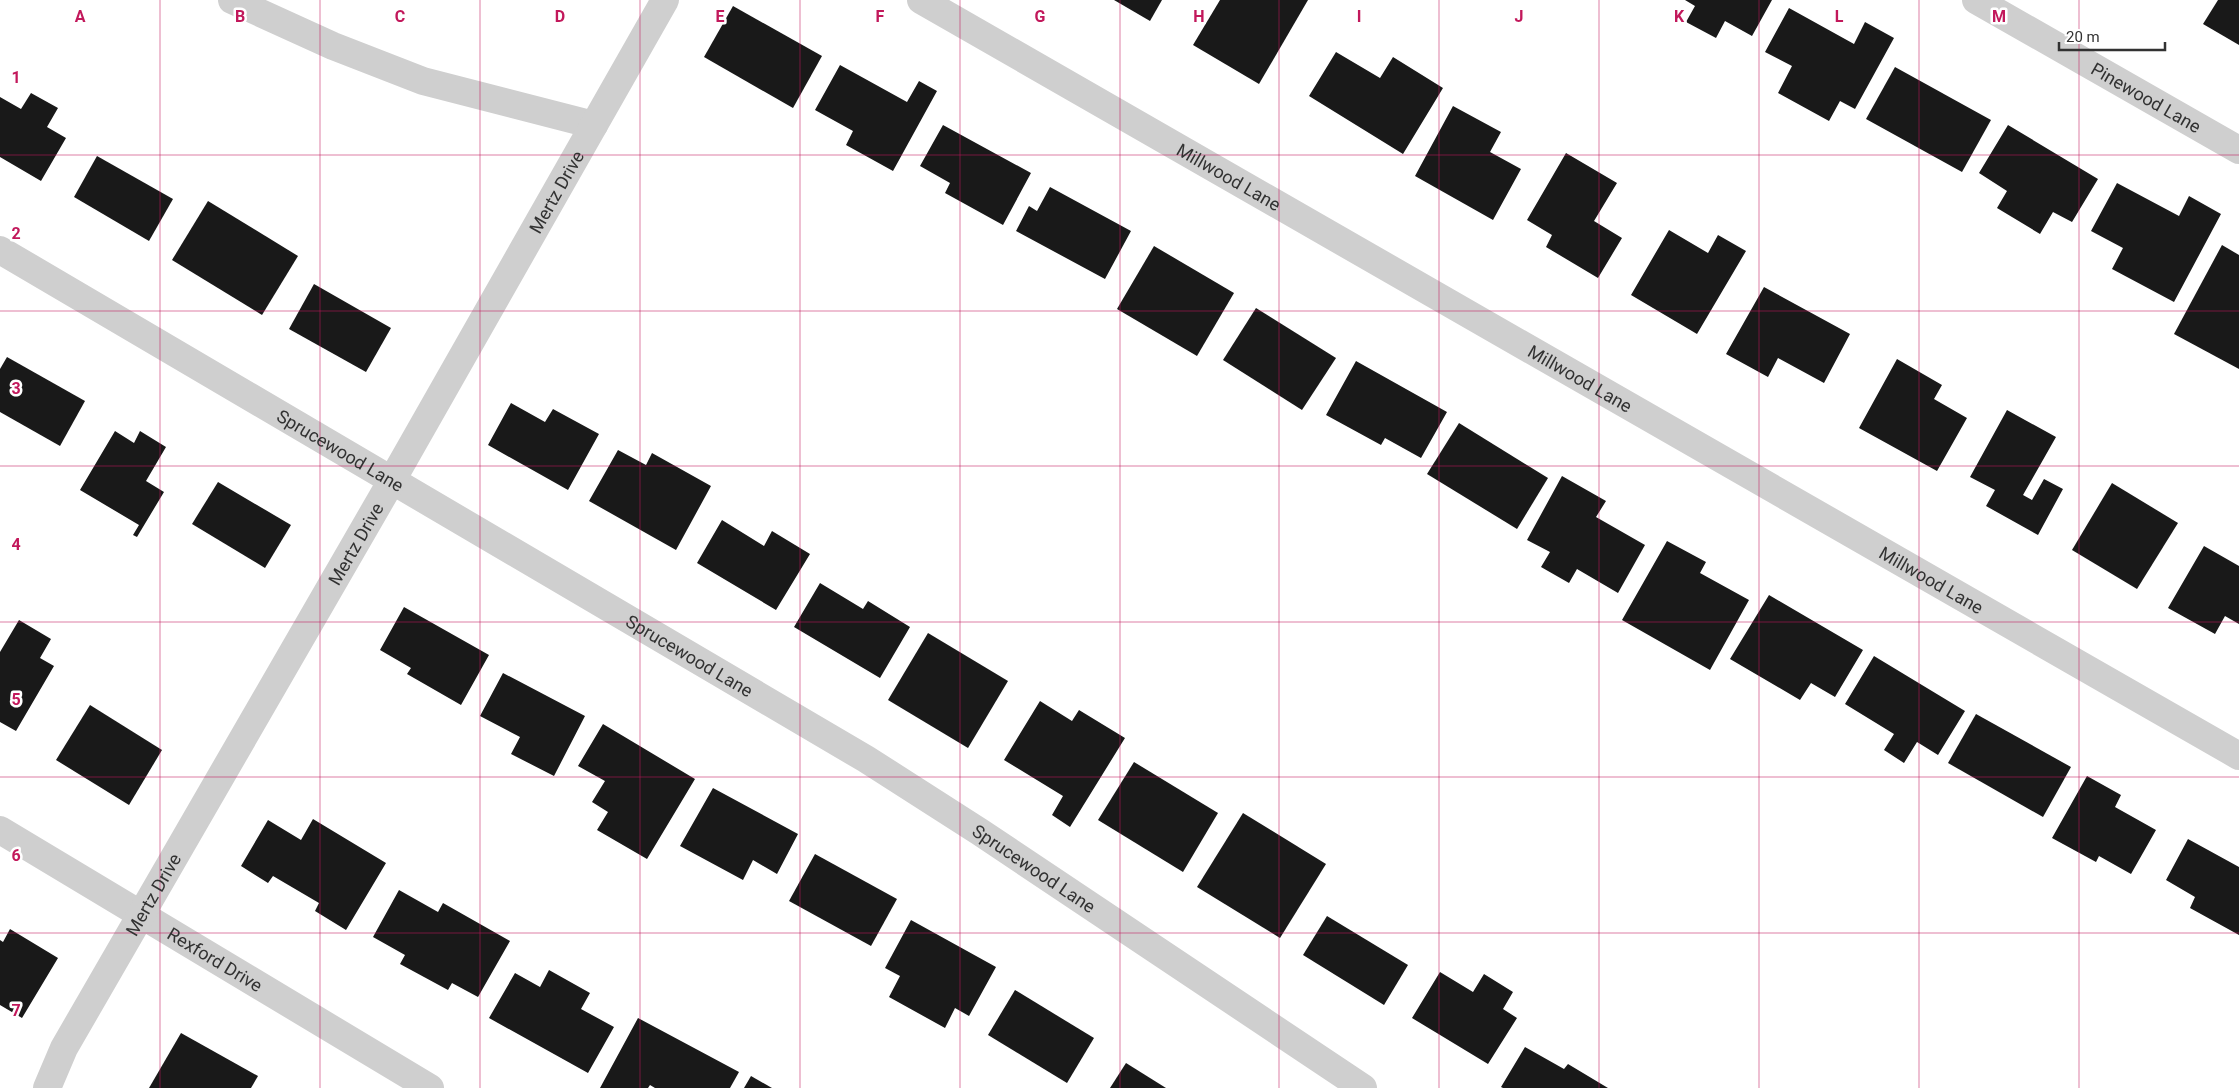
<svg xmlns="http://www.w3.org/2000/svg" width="2239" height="1088" font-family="Roboto,sans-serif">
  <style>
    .building { fill: #191919 }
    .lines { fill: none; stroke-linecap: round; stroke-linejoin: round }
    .minor { stroke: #cfcfcf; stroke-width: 28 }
    .grid { fill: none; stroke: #c2185b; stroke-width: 1; stroke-opacity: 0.55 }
    .labels { text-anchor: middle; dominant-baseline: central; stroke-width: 5; stroke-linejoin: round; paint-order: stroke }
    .street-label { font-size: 18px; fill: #323232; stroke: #fff }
    .grid-label { font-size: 16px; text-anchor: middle; font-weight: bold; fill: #c2185b; stroke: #fff; stroke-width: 5; stroke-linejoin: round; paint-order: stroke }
  </style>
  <rect width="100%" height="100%" fill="#fff"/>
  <g class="building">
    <path d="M1114,0H1162L1150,21Z"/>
    <path d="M1220,0H1308L1259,84L1193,45Z"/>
    <path d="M1685,0H1772L1752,36L1725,21L1716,38L1686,22L1695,6Z"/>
    <path d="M2218,0H2239V45L2203,24Z"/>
    <path d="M733,6L822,56L793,108L704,57Z"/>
    <path d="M1789,8L1854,44L1865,22L1894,38L1855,109L1840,101L1829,121L1778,93L1792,66L1765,52Z"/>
    <path d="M1336,52L1380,78L1393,57L1443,88L1403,154L1309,96Z"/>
    <path d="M840,65L907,102L919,81L937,91L893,171L846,145L853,131L815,110Z"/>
    <path d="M1895,67L1991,120L1962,172L1866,119Z"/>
    <path d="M31,93L58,108L47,127L66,138L41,181L0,157V97L21,109Z"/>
    <path d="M1453,106L1501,132L1490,152L1521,169L1493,220L1415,176Z"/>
    <path d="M943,125L1031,173L1003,225L945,193L950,183L920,166Z"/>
    <path d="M2008,125L2098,179L2072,222L2053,212L2040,234L1997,208L2007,191L1979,173Z"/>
    <path d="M1566,153L1617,183L1594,221L1622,238L1598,278L1546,247L1552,235L1527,220Z"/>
    <path d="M97,156L173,199L149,241L74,197Z"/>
    <path d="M2117,183L2179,216L2189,196L2221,214L2174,302L2112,269L2123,248L2091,231Z"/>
    <path d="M1050,187L1131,231L1105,279L1016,231L1029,206L1037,211Z"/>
    <path d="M208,201L298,256L262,315L172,260Z"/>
    <path d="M1669,230L1708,253L1718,235L1746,251L1697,334L1631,295Z"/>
    <path d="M2222,245L2239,255V369L2174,334Z"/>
    <path d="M1154,246L1234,293L1197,356L1117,309Z"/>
    <path d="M314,284L391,328L366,372L289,329Z"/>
    <path d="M1764,287L1850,334L1824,383L1778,358L1768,377L1726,354Z"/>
    <path d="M1256,308L1336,358L1302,410L1223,360Z"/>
    <path d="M7,357L85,401L60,446L0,412V369Z"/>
    <path d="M1897,359L1942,385L1934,399L1967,418L1937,471L1859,428Z"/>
    <path d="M1356,361L1447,412L1421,458L1385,438L1381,445L1326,415Z"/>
    <path d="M511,403L545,422L553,409L599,434L568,490L488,445Z"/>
    <path d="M2007,410L2056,437L2023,495L2032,500L2044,479L2063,489L2038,535L1986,506L1995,490L1970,477Z"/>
    <path d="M1459,423L1548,478L1517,529L1427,474Z"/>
    <path d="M115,431L134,443L140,431L166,447L146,481L164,492L137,537L133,535L139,525L80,490Z"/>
    <path d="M618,450L646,465L652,453L711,486L676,550L589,501Z"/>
    <path d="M1562,476L1606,501L1596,517L1645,545L1618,593L1577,569L1569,583L1541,567L1550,552L1527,540Z"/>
    <path d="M218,482L291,525L265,568L192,524Z"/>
    <path d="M2112,483L2178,523L2137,589L2072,550Z"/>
    <path d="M722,520L764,546L772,531L810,554L776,610L697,563Z"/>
    <path d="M1667,541L1706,562L1700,573L1749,600L1710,670L1622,620Z"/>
    <path d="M2204,546L2239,566V624L2225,616L2215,634L2168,608Z"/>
    <path d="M820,583L863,609L868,601L910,627L880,678L794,627Z"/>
    <path d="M1769,595L1863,650L1835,697L1811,683L1800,700L1730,659Z"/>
    <path d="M404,607L489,655L461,705L407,674L411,668L380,650Z"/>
    <path d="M19,620L51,639L40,658L54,666L16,731L0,722V652Z"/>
    <path d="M928,633L1008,681L968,748L888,700Z"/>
    <path d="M1874,656L1965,711L1938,755L1917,742L1904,763L1884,750L1894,734L1845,704Z"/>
    <path d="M503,673L585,716L554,776L511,754L520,737L480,716Z"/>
    <path d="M1040,701L1072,721L1079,710L1125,738L1070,827L1052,815L1063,796L1004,760Z"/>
    <path d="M90,705L162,750L129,805L56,760Z"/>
    <path d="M1976,714L2071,767L2043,817L1948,763Z"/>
    <path d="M603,724L695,779L647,859L597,830L608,812L592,802L605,781L578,766Z"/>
    <path d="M1134,762L1218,813L1183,872L1098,820Z"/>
    <path d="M2087,776L2121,795L2115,807L2156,830L2131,874L2099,856L2096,862L2052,838Z"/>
    <path d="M713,788L798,834L777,874L753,860L743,880L680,846Z"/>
    <path d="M1243,813L1326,864L1280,938L1197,887Z"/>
    <path d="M313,819L386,863L346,930L315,911L319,903L273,876L268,883L241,866L268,820L301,840Z"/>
    <path d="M2188,839L2239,867V935L2190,908L2195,897L2166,880Z"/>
    <path d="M815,854L897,899L871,946L789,901Z"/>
    <path d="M399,890L438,912L443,903L510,941L478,997L452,983L448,990L400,964L405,955L373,937Z"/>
    <path d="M1327,916L1408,965L1384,1005L1303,955Z"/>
    <path d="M911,920L996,967L969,1016L955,1008L945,1028L889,997L900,976L885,968Z"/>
    <path d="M10,929L58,958L22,1018L0,1005V940L3,942Z"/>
    <path d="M549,970L590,993L581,1009L614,1027L588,1073L489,1018L515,973L540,987Z"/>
    <path d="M1440,972L1473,992L1484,974L1513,992L1503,1009L1517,1018L1488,1064L1412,1018Z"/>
    <path d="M1015,990L1094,1038L1067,1083L988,1035Z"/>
    <path d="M638,1018L739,1072L730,1088H655L650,1085L648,1088H600Z"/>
    <path d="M181,1033L258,1076L251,1088H149Z"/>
    <path d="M1525,1047L1564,1069L1568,1064L1608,1088H1503L1501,1087Z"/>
    <path d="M1126,1063L1166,1088H1110Z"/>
    <path d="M751,1076L772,1088H744Z"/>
  </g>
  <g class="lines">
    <g class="minor">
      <path d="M232,0L333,46L423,81L594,125"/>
      <path id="s1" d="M921,0L2239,756"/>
      <path id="s2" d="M1976,0L2239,150"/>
      <path id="s3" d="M0,250L866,759L980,832L1363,1088"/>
      <path id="s4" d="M0,830L430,1088"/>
      <path id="s5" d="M47,1088L64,1048L391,482L665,0"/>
    </g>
  </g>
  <path class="grid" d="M160,0V1088M320,0V1088M480,0V1088M640,0V1088M800,0V1088M960,0V1088M1120,0V1088M1279,0V1088M1439,0V1088M1599,0V1088M1759,0V1088M1919,0V1088M2079,0V1088M0,155H2239M0,311H2239M0,466H2239M0,622H2239M0,777H2239M0,933H2239"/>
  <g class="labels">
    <g class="street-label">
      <text stroke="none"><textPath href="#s2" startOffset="196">Pinewood Lane</textPath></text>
      <text stroke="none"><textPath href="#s1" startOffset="355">Millwood Lane</textPath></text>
      <text stroke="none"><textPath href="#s5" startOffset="1031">Mertz Drive</textPath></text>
      <text stroke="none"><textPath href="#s1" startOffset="760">Millwood Lane</textPath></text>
      <text stroke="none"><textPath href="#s3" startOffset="395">Sprucewood Lane</textPath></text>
      <text stroke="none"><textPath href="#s5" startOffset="626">Mertz Drive</textPath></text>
      <text stroke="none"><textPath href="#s1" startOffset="1165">Millwood Lane</textPath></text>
      <text stroke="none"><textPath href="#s3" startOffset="800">Sprucewood Lane</textPath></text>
      <text stroke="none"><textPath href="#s3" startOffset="1205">Sprucewood Lane</textPath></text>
      <text stroke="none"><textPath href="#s5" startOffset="221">Mertz Drive</textPath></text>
      <text stroke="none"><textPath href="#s4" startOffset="251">Rexford Drive</textPath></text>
    </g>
  </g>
  <g class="grid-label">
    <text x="80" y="22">A</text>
    <text x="240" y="22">B</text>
    <text x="400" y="22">C</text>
    <text x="560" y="22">D</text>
    <text x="720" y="22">E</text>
    <text x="880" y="22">F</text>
    <text x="1040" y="22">G</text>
    <text x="1199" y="22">H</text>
    <text x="1359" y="22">I</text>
    <text x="1519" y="22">J</text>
    <text x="1679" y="22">K</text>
    <text x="1839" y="22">L</text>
    <text x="1999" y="22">M</text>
    <text x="16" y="83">1</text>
    <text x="16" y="239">2</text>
    <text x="16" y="394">3</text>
    <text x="16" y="550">4</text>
    <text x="16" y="705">5</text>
    <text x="16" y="861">6</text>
    <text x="16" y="1016">7</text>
  </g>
  <path d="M2059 42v8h106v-8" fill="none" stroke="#323232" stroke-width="2.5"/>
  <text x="2066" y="42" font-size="15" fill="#323232" stroke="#ffffff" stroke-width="4" paint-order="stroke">20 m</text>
</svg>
